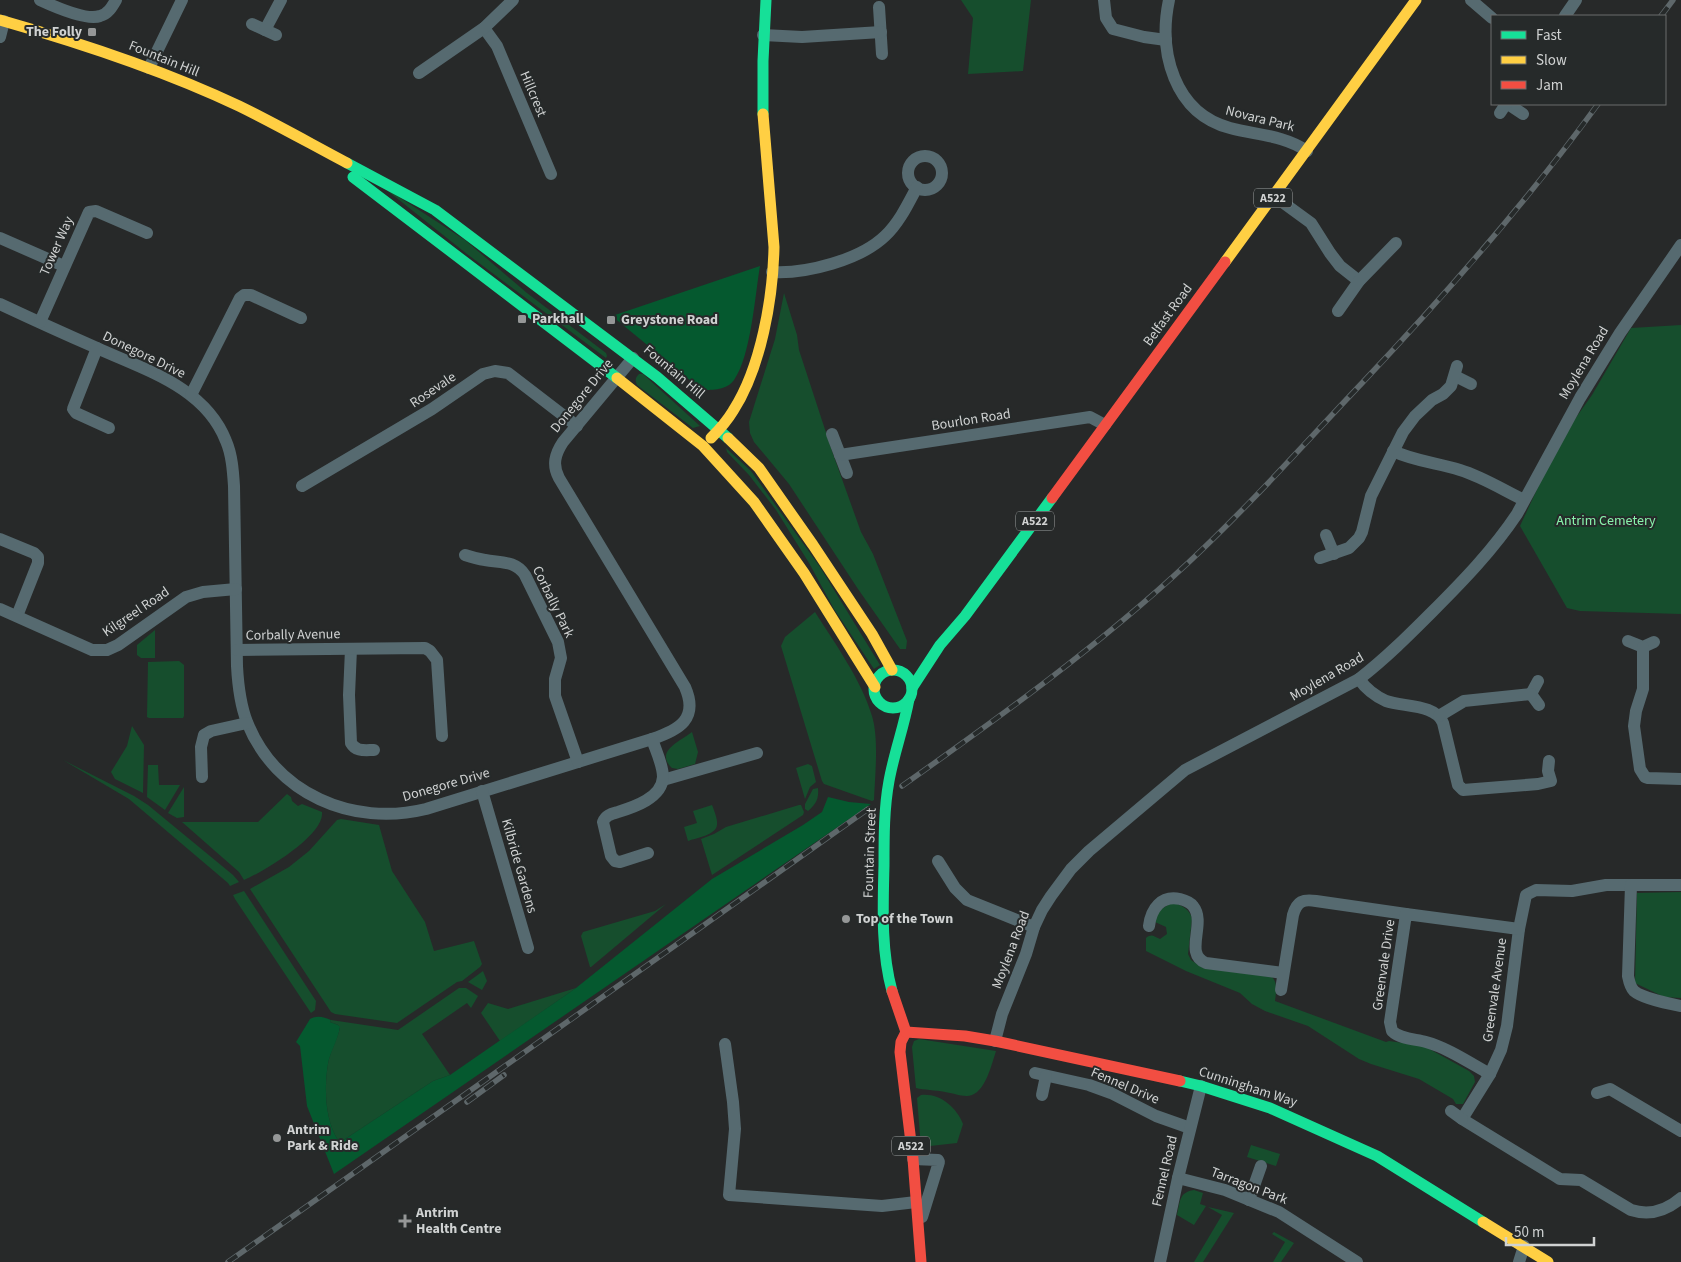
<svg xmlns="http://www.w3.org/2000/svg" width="1681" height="1262" font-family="'Source Sans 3',sans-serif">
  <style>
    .green { fill: #164e2d }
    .forest { fill: #05592f }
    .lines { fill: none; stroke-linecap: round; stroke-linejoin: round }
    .street { stroke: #566a70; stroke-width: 12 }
    .fast { stroke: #16e098; stroke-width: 11 }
    .slow { stroke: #ffcf43; stroke-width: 11 }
    .jam { stroke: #f24e42; stroke-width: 11 }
    .rail-casing { stroke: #5e676a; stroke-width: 5.5 }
    .rail { stroke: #262a2a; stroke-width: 4; stroke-dasharray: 11; stroke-linecap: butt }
    .poi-dot { fill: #959797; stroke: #262a2a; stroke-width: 2 }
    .labels { text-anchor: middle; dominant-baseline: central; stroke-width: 4; stroke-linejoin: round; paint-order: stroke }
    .shield { fill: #262a2a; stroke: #9da0a0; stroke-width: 1 }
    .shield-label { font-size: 12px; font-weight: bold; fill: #d0d2d2 }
    .poi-label { font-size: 14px; font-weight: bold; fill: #d0d2d2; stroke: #262a2a; text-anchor: start }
    .street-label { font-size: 14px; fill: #d0d2d2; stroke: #262a2a }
    .park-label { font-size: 14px; fill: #89f4ac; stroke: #262a2a }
  </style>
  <rect width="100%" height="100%" fill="#272929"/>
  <g class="green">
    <path d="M961,0H1031L1023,71L968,74L973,18Z"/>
    <path d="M379,184L465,240L527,293L606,353L607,356L606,358L467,254Z"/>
    <path d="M784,293L797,335L799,350L833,454L861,532L873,554L907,641L906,649H900L858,589L789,484L754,442L750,433L749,422L775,339Z"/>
    <path d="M1681,325V614L1580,611L1567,608L1520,526L1560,440L1592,395L1631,328Z"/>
    <path d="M639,374H643L700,426L693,428L637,385C635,380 635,378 639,374Z"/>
    <path d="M726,448L751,471L820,567L880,665L874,669L834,609L809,563L776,510L749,475L727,452Z"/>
    <path d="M815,612C834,642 862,681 872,716C879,739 875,775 874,800L872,801L824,784L822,781L781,646L785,637Z"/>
    <path d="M155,630V658H141L137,655V645Z"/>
    <path d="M179,661L184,665V716L183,718H149L147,717L148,662Z"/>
    <path d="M132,726L144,745L143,793L115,779L111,772L127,746Z"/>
    <path d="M692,732L698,752L695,764L678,769L672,768C654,751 681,741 692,732Z"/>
    <path d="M63,760L134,796L148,805L233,875L239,882L230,886L228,883L129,799Z"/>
    <path d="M808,764L812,766L816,782L810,787L805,799L796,768Z"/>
    <path d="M148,765H158L159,785H180L165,810L147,797Z"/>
    <path d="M184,787V817L177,818L168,813Z"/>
    <path d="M818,788C819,799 816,804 808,811L805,809V804L813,789Z"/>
    <path d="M287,794L291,797L292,801L298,806L302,804L322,812C325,835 263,872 244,880L239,872L182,822H258Z"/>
    <path d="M712,805C714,810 718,820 717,825C716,835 696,838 688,841L684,827L697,823L693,811Z"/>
    <path d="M799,805H801L804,812L803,815L712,875L701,839L714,834L726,827Z"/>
    <path d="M341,819L379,825L392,871L425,922L434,951L474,941L482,964L480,967L462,981L457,982L397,1023L335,1014L331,1012L250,889L289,867L309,851L337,820Z"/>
    <path d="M244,891L316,1001L315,1010L311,1013L235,899L233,895Z"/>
    <path d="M1681,892V998L1664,997L1635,983L1637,893Z"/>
    <path d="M1173,902C1182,906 1190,909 1192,919L1188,954L1191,960L1203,968L1272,977C1278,983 1276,993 1275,1001L1386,1042L1389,1041L1424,1046L1469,1071L1474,1076L1475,1082L1463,1104H1456L1453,1099L1419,1079L1371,1064L1359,1059L1308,1026L1265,1011L1252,1004L1240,993L1186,971L1146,951V938C1152,933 1154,937 1160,939L1167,934L1166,927L1155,922V913Z"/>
    <path d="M666,904L591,967H590L581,936L583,932L655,911Z"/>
    <path d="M483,971L487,981L482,990L468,982Z"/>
    <path d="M459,988H466L478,996L471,1008L467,1003L422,1034L450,1075L433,1081L342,1141L338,1140C325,1120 324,1088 328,1064C330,1052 337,1040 340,1028L338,1025L330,1022L331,1020L398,1030Z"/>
    <path d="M576,988L500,1041L481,1013L488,1003L508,1009Z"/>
    <path d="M919,1039L996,1051C992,1063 986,1090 972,1095C965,1098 953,1093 945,1092C935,1090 924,1090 916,1088L912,1047L914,1041Z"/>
    <path d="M921,1095C940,1093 956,1107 963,1124L957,1143L921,1147L917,1098Z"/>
    <path d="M1251,1145L1280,1154L1276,1166L1247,1157Z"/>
    <path d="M1194,1190L1203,1193L1200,1204L1206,1206L1194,1225L1177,1215C1180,1202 1179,1192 1194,1190Z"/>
    <path d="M1208,1207L1234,1213L1203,1262H1194L1222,1215Z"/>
    <path d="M1274,1232L1294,1243L1281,1262H1273L1285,1242L1272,1234Z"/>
  </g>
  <g class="forest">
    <path d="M760,266C755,295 751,356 734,380C727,390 713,390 702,390L612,316Z"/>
    <path d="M828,797L849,802L871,804L334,1174L307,1106L300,1046L296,1042L310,1019C317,1015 324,1017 331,1020L330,1022L338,1025L340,1027C338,1040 330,1052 328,1064C324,1088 325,1120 338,1140L342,1141L433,1081L450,1075L576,988L712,879L803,825L822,812Z"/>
  </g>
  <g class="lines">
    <g class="street">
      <path d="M40,0C53,6 86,21 100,16C108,14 112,7 116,0"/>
      <path d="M1104,0L1106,18L1113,29L1144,37L1166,40"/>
      <path d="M1169,0C1158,52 1174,113 1230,128C1256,135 1284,135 1307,151"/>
      <path d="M1471,0L1492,18"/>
      <path d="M879,7L882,54"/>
      <path d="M1565,16L1576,0"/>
      <path d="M252,24L276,35"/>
      <path d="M484,28L497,46L551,174"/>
      <path d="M265,30L281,0"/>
      <path d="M763,35L802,37L881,32"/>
      <path d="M0,37L4,21"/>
      <path d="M149,68L182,0"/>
      <path d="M419,73L484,28L513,0"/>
      <path d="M1508,104L1523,114"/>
      <path d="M1500,113L1506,104"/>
      <circle cx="925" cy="173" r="17"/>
      <path d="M1274,196L1311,223L1330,253L1340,266L1359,281"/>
      <path d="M0,238L64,266"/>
      <path d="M772,272C806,274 860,260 885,236C899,223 908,204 917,187"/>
      <path d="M0,304C32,319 65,334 97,348C145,370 205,387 226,441C232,455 233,471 234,486L237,666C238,685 240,704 247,722C276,794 352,827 426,809L652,739C679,730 699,719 685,687L559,478C552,465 555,454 563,442L633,358"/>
      <path d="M1338,311L1359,281L1396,243"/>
      <path d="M40,322L89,212L96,211L147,233"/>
      <path d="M97,348L73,409L76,413L109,428"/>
      <path d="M1455,376L1471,384"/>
      <path d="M191,395L240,298L244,295H251L301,318"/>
      <path d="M832,434L847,473"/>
      <path d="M1393,451C1414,461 1438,463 1460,470C1483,477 1503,490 1524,500"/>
      <path d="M840,455L1090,417L1105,425"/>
      <path d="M302,486L432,409L483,374L495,371L508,373L577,426"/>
      <path d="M1326,535L1334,554"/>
      <path d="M0,539L34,553L38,557V563L17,616"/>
      <path d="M465,555C471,557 478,559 485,560C500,563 515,560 525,575L558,642L561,658L555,679V696L578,762"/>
      <path d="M1320,558L1349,548L1359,538L1362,532L1371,496L1403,432L1415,416L1432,400L1443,394L1451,386L1457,366"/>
      <path d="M0,609L92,650H107L118,645L186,597L203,592L236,589"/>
      <path d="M1628,641L1643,647L1654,642"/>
      <path d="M1643,647V689L1636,711L1634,726L1640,769L1645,777L1648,778L1681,779"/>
      <path d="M351,649L349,695L351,743C356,752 365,750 374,750"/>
      <path d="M237,650L425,648L430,651L437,660L442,736"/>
      <path d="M1359,679C1366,689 1375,696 1386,701C1403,707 1436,704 1443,723L1458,785L1463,790L1538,784L1551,781L1548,771L1549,761"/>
      <path d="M1538,681L1531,694L1539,705"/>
      <path d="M1439,716L1464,701L1531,694"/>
      <path d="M202,777L201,747L204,735L211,731L247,723"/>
      <path d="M663,780L757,753"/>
      <path d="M482,791L528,948"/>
      <path d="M648,853L620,862L615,861L611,856L603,822C606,815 611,814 618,812C634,807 662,798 663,777C663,765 656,751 652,739"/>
      <path d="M938,861L955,888L967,900L1034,927"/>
      <path d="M1631,885H1606L1572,891L1536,890L1526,895L1519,929L1507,1026L1501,1050L1490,1074L1462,1119L1555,1176L1560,1179L1581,1180L1631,1210C1650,1216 1666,1211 1681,1198"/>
      <path d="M1681,885H1631L1628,976C1629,981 1630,987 1634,991C1642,998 1670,1004 1681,1006"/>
      <path d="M1149,926C1151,909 1161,895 1180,899C1184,900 1190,902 1193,906C1207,923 1183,954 1206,963L1283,973"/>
      <path d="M1281,990L1293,915C1297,901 1303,899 1316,901L1406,914"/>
      <path d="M995,1041L1002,1014L1026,954L1034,927L1042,910L1051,896L1071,869L1089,851L1185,770L1359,679C1386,658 1409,635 1432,612C1463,581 1493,550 1517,514L1580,398L1620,333L1681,245"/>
      <path d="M725,1044L733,1102L735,1129L729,1195L882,1206L916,1202"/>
      <path d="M1035,1073L1089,1085L1111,1093L1156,1116L1190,1128"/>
      <path d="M1490,1074C1470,1063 1448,1048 1426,1042C1415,1039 1400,1039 1392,1031L1390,1022L1406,914L1519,929"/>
      <path d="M1597,1093L1610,1089L1681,1131"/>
      <path d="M1042,1095L1046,1076"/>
      <path d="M1451,1111L1462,1119"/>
      <path d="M913,1159L938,1160L939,1162L922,1217"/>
      <path d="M1178,1178L1225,1190L1279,1212L1357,1262"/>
      <path d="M1249,1200L1261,1166"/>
      <path d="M1160,1262L1178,1178L1201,1086"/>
      <path d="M1519,1262L1524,1246"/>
    </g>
    <g class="fast">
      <path d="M763,114V61L766,0"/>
      <path d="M347,163L435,210L657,377L728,438"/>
      <path d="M353,177L617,378"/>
      <circle cx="893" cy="689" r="19"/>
      <path d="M912,688L940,645L965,616L1052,498"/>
      <path d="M892,991C881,951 883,907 884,865C884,837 884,808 889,781C894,753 904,727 909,699"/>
      <path d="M1180,1081L1201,1086L1270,1108L1377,1156L1483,1222"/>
    </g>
    <g class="slow">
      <path d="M0,20C81,43 163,70 239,106C276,124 311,144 347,163"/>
      <path d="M1225,262L1416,0"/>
      <path d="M617,378L703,446L754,502L804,573L875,687"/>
      <path d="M711,438C719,430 727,421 733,411C761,368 773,298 774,247L763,114"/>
      <path d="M728,438L759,468L813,545L872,634L892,670"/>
      <path d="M1483,1222L1548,1262"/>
    </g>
    <g class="jam">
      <path d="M1052,498L1225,262"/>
      <path d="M892,991L906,1032L901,1042L900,1052L913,1159L921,1262"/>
      <path d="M906,1032L965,1036L995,1041L1180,1081"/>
    </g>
    <g class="rail-casing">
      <g id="rail">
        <path d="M1661,16L1673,0"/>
        <path d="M902,786C1001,716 1100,645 1189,562C1250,505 1306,442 1363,382C1446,294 1527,202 1598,104"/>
        <path d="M467,1102L504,1075"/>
        <path d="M228,1262L868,809"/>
      </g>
    </g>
    <use href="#rail" class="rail"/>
  </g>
  <g class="poi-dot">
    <rect x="87" y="27" width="10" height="10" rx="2.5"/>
    <rect x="517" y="314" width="10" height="10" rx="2.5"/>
    <rect x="606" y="315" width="10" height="10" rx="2.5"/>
    <circle cx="846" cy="919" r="5"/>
    <circle cx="277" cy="1138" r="5"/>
    <path d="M402.5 1213.5h5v5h5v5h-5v5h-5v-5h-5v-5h5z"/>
  </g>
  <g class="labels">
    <g class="shield">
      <rect x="1254" y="188.5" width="38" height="19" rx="4"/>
      <rect x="1016" y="511.5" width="38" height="19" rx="4"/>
      <rect x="892" y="1136.5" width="38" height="19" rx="4"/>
    </g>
    <g class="shield-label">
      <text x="1273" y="198">A522</text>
      <text x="1035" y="521">A522</text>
      <text x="911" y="1146">A522</text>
    </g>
    <g class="poi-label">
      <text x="82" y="32" text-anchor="end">The Folly</text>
      <text x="532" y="319">Parkhall</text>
      <text x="621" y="320">Greystone Road</text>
      <text x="856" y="919">Top of the Town</text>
      <text x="287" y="1130">Antrim<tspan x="287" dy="16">Park &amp; Ride</tspan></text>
      <text x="416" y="1213">Antrim<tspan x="416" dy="16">Health Centre</tspan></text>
    </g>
    <g class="street-label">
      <text transform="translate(164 59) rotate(22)">Fountain Hill</text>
      <text transform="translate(533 94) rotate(67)">Hillcrest</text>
      <text transform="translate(1260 119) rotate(14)">Novara Park</text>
      <text transform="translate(57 246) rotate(-66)">Tower Way</text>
      <text transform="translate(1168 315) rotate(-54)">Belfast Road</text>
      <text transform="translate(144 355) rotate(26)">Donegore Drive</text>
      <text transform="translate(1584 363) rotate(-59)">Moylena Road</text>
      <text transform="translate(674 372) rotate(40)">Fountain Hill</text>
      <text transform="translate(433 390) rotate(-34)">Rosevale</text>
      <text transform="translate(582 396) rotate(-51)">Donegore Drive</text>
      <text transform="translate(971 420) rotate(-9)">Bourlon Road</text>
      <text transform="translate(553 602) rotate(64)">Corbally Park</text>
      <text transform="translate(136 612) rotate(-34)">Kilgreel Road</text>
      <text transform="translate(293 635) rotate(-1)">Corbally Avenue</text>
      <text transform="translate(1327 677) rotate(-30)">Moylena Road</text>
      <text transform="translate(446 785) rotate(-16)">Donegore Drive</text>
      <text transform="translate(870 853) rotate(-88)">Fountain Street</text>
      <text transform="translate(519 866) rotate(74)">Kilbride Gardens</text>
      <text transform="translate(1011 950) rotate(-69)">Moylena Road</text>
      <text transform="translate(1384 965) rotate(-82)">Greenvale Drive</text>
      <text transform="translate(1495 990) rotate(-82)">Greenvale Avenue</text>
      <text transform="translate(1125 1086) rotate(23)">Fennel Drive</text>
      <text transform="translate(1248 1087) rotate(18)">Cunningham Way</text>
      <text transform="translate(1165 1171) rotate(-77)">Fennel Road</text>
      <text transform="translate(1249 1186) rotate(21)">Tarragon Park</text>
    </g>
    <g class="park-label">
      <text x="1606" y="521">Antrim Cemetery</text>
    </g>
  </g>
  <rect x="1491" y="15" width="175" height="90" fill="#262a2a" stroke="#6a6d6d"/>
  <rect x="1501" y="31" width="25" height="8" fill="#16e098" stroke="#6a6d6d"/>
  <text x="1536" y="40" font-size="15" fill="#d0d2d2">Fast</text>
  <rect x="1501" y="56" width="25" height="8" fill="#ffcf43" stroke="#6a6d6d"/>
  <text x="1536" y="65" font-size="15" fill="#d0d2d2">Slow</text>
  <rect x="1501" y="81" width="25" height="8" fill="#f24e42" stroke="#6a6d6d"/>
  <text x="1536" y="90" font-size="15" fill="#d0d2d2">Jam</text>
  <path d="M1506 1237v8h88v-8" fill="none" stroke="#d0d2d2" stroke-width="2.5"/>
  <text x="1514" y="1237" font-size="15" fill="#d0d2d2" stroke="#262a2a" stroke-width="4" paint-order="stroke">50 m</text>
</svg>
